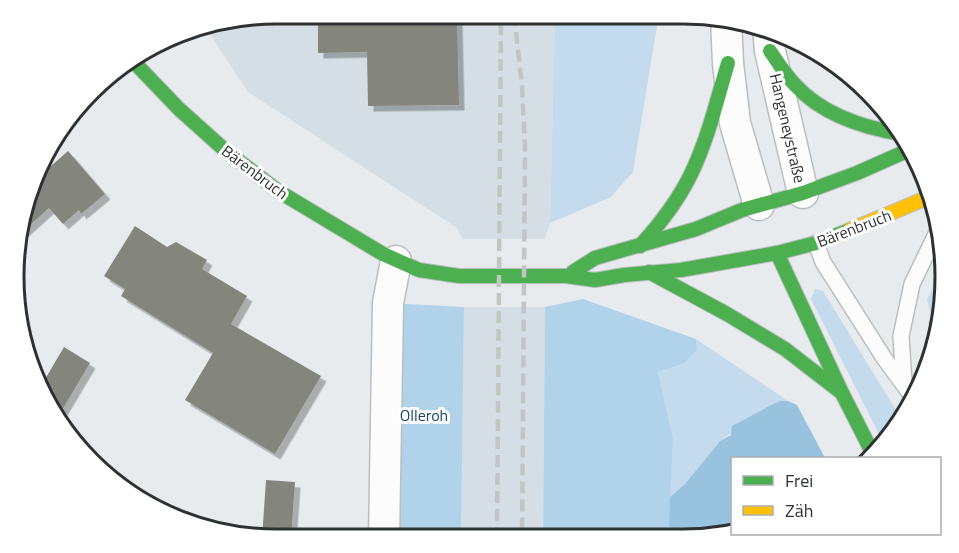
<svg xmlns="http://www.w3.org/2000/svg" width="959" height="553" font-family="'Titillium Web',sans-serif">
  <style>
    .built { fill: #d5dee4 }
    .green { fill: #c3dbec }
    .forest { fill: #b1d3ea }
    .water { fill: #98c2de }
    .building { fill: #84867e; filter: url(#shadow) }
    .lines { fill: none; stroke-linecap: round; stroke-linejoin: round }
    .lane-casing { stroke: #bbbec0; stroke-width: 18 }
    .street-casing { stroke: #bbbec0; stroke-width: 33 }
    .fast-casing { stroke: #bbbec0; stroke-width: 16 }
    .slow-casing { stroke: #bbbec0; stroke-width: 16 }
    .path { stroke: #c8c9c9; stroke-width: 4; stroke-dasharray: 1.5 4.5; stroke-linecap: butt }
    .lane { stroke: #fcfcfc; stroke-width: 15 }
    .street { stroke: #fcfcfc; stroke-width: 30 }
    .fast { stroke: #4caf50; stroke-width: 14 }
    .slow { stroke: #ffc107; stroke-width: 14 }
    .rail { stroke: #c3c4c4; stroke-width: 4.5; stroke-dasharray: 12 6; stroke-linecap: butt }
    .labels { text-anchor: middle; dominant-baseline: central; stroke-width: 6; stroke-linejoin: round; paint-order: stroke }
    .street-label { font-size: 16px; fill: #2e3132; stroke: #fff }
    .park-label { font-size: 16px; fill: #184762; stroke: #fff }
    .rim { fill: none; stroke: #2e3132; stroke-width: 3 }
  </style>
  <defs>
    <filter id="shadow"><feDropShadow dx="5.5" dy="5.5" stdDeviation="0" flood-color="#0004"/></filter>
  </defs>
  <rect width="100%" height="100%" fill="#e8ebed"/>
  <g class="built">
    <path d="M277,14H555L550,223L545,239H463L457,228L248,92L204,25Z"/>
    <path d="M464,307H545L543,539H461Z"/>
  </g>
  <g class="green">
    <path d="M555,14H659L633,172L611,197L550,223Z"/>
    <path d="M940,272L941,327L937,337L927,300Z"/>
    <path d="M815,289L823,291L902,420L882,440L811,299Z"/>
    <path d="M696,339L788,401H778L720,441L685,484L670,497L673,438L658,372L684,362L697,350Z"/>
  </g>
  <g class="forest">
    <path d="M583,299L696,339L697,350L684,363L658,372L673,438L669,526L671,535L678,539H543L545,307Z"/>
    <path d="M388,303L464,307L461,539H384Z"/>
  </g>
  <path class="water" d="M779,401H788L797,405L825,458H732V526C715,536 691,545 671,535L669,525L670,497L685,484L720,441L731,435L732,426Z"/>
  <g class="building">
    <path d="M318,14H457L459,105L368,106L367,52L318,53Z"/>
    <path d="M68,151L105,194L81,214L79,210L63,224L49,208L19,235L23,208L35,180Z"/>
    <path d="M135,226L167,247L176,242L207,260L202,269L247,296L231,324L321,376L275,454L185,400L213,353L121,296L125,289L104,276Z"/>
    <path d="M64,347L90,363L58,417L41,386Z"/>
    <path d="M266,480L295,482L291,539H262Z"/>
  </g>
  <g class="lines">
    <g class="lane-casing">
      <g id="lane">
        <path d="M816,243L823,262L884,358L912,396"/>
        <path d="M904,383L901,336L912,284L940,226"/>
      </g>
    </g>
    <g class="street-casing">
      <g id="street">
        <path d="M726,19L728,63L735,123L759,205"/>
        <path d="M768,28L770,51L803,193"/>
        <path d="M384,539L388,303L396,261"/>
      </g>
    </g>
    <g class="fast-casing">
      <g id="fast">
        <path d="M770,51C778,62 785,75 795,85C823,115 863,128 903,134"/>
        <path d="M132,60L179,109L227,152L278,191L383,254L419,270L459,276H566L595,280L624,275L681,270L777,253L816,243L850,230"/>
        <path d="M640,246C660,224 678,201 691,174C708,139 717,100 728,63"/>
        <path d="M777,253L842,393L871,450"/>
        <path d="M573,272L595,258L696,229L742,210L803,193L857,173L909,150"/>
        <path d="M649,272L727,314L785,349L842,393"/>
      </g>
    </g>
    <g class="slow-casing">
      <path id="slow" d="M850,230L929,197"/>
    </g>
    <path class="path" d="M929,324L940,319"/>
    <use href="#lane" class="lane"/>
    <use href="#street" class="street"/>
    <use href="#fast" class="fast"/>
    <use href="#slow" class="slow"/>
    <g class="rail">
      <path d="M514,14L522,87L525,149L522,539"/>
      <path d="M497,539L501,14"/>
    </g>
  </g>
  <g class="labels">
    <g class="street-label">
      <text transform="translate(788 128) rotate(77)">Hangeneystraße</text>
      <text transform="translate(255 172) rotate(37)">Bärenbruch</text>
      <text transform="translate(854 228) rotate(-21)">Bärenbruch</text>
    </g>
    <g class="park-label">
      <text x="424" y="415">Olleroh</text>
    </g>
  </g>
  <path d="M0 0H959V553H0ZM276 24H683A252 252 0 0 1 935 276V277A252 252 0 0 1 683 529H276A252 252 0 0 1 24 277V276A252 252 0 0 1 276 24Z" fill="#fff" fill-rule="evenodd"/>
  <path class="rim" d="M276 24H683A252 252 0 0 1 935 276V277A252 252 0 0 1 683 529H276A252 252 0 0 1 24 277V276A252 252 0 0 1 276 24Z"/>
  <rect x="731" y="457" width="210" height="78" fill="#ffffff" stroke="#abadad" stroke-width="1.5"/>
  <rect x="743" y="476" width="30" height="9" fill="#4caf50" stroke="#abadad" stroke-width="1.5"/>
  <text x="785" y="487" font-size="18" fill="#2e3132">Frei</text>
  <rect x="743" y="506" width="30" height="9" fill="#ffc107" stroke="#abadad" stroke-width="1.5"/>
  <text x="785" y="517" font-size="18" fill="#2e3132">Zäh</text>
</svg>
